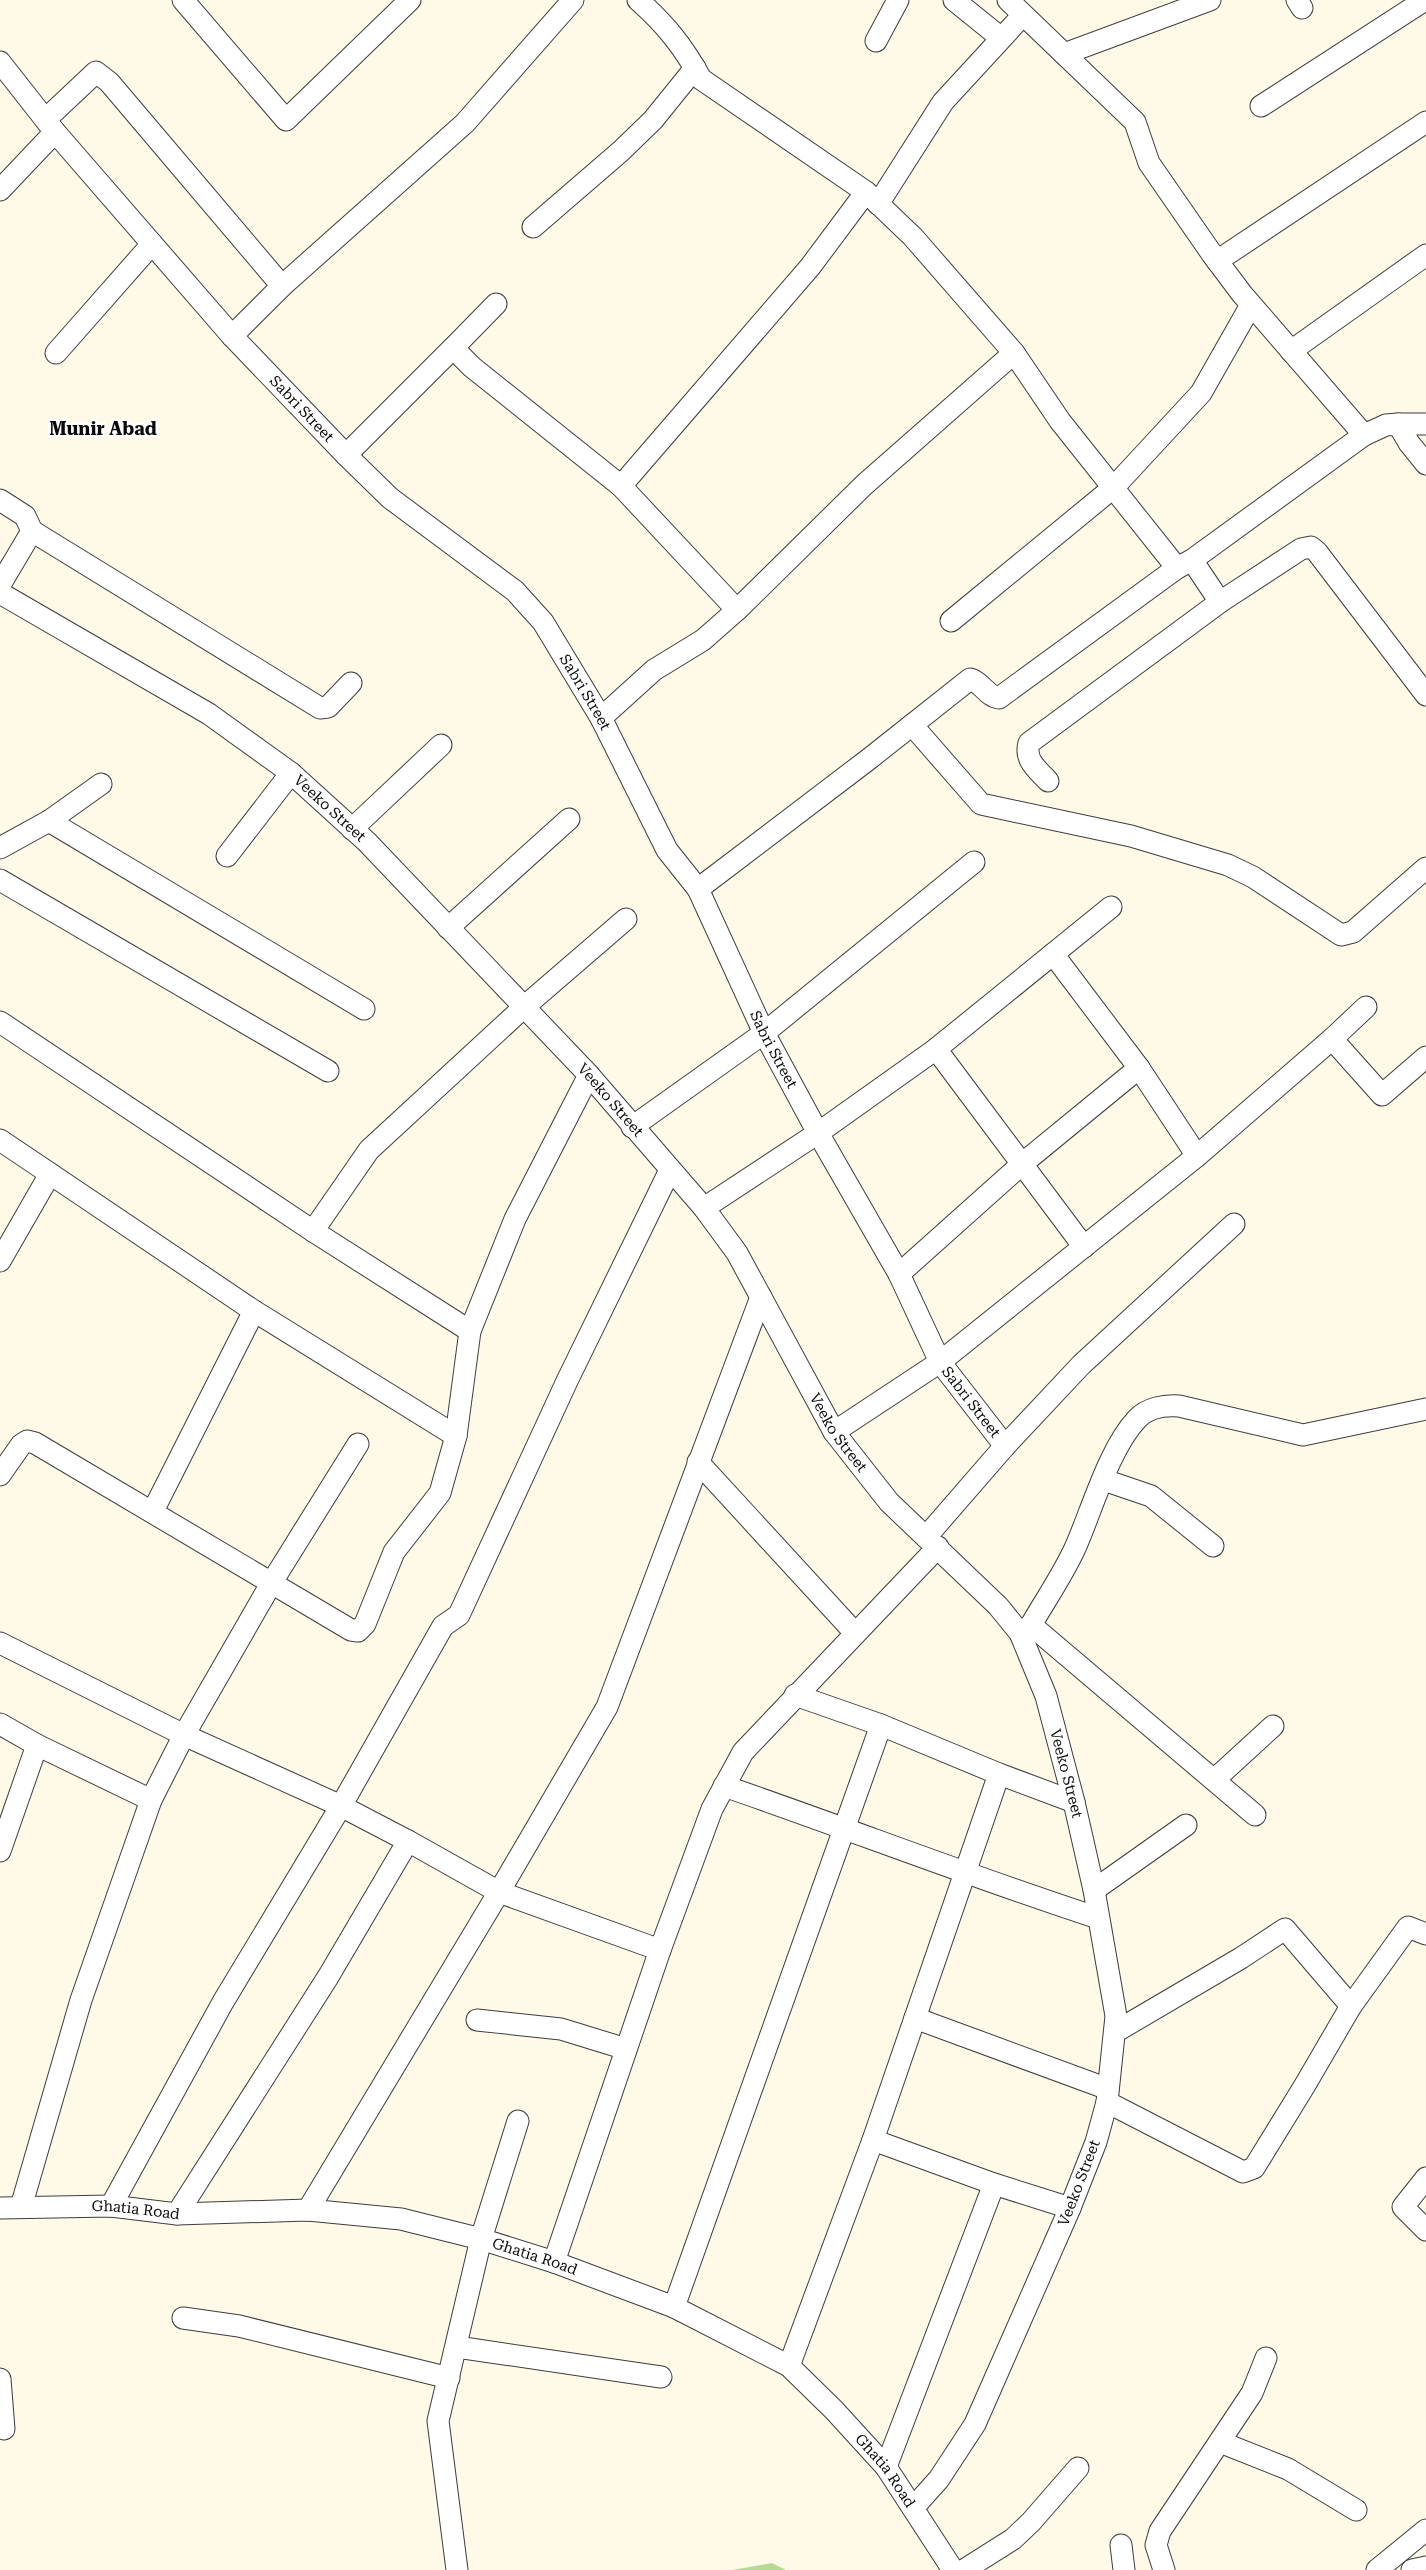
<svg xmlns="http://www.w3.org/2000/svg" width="1426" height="2570" font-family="'Roboto Serif',serif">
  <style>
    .forest { fill: #b6da91 }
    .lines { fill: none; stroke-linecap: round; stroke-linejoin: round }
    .minor-casing { stroke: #3d3d3d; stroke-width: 23 }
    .minor { stroke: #fff; stroke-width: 21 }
    .labels { text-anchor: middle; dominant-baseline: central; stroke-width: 5; stroke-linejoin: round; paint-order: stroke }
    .street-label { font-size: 15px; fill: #0a0a0a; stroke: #fff }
    .quarter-label { font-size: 18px; font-weight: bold; fill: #0a0a0a; stroke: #fff }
  </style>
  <rect width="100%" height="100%" fill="#fff9e7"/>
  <path class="forest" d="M772,2563L786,2570H732Z"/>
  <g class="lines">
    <g class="minor-casing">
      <g id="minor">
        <path d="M183,0L286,120L410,0"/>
        <path d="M638,0C666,25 683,46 701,79L866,192L913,237L1014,353L1060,421L1177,568"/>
        <path d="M954,0L1001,38"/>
        <path d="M1008,0L1135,122L1149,163L1212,254L1242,294L1364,435"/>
        <path d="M1297,0L1302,8"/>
        <path d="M876,41L898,0"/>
        <path d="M1064,54L1210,0"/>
        <path id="s1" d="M0,62L55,132L232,336L346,455L390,498L515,591L543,622L601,718L667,850L698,889L764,1033L818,1133L899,1274L940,1362L1005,1446"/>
        <path d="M1261,106L1425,0"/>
        <path d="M46,119L96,72L109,82L282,286"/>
        <path d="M0,190L55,132"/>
        <path d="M878,204L943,102L1023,15"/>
        <path d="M533,227L621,151L653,120L695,68"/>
        <path d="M1217,261L1426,122"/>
        <path d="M232,336L282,286L465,123L573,0"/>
        <path d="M453,348L496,304"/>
        <path d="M1291,351L1426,255"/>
        <path d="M56,353L152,244"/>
        <path d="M1398,424H1426"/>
        <path d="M346,455L453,348L472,367L621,486"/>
        <path d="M0,500L25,516L32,531L0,585"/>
        <path d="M32,531L320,708L328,707L351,683"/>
        <path d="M1192,560L1220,602"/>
        <path id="s2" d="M0,593L209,714L291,773L367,842L589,1075L704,1208L737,1253L834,1432L889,1502L998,1606L1020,1633L1046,1696L1074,1802L1094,1890L1116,2016L1107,2102L1096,2142L1070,2208L975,2424L939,2479L914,2507"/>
        <path d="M737,610L621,486L810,267L866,192"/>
        <path d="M951,621L1114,487L1201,393L1251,305"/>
        <path d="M601,718L654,670L703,640L737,610L864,485L1014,353"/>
        <path d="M912,725L981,804L1131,836L1228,865L1253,877L1341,935L1353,932L1426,868"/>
        <path d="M1048,781C1037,769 1024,760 1029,743L1220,602L1301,549L1311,547L1317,552L1426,695"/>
        <path d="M49,821L364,1009"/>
        <path d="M352,829L441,745"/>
        <path d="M0,848L49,821L101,784"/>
        <path d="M227,856L291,773"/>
        <path d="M0,880L328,1071"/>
        <path d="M698,889L869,759L970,679C982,682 986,696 999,698L1177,568L1192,560L1364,435L1386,425L1398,424L1409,443L1426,464"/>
        <path d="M448,928L569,819"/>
        <path d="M1053,954L1139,1068L1197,1156"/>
        <path d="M0,1022L313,1231L470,1331"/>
        <path d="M1332,1039L1366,1007"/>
        <path d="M936,1049L1084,1247"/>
        <path d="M632,1127L764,1033L974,862"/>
        <path d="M0,1140L254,1311L456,1436"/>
        <path d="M704,1208L818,1133L936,1049L1111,907"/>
        <path d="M313,1231L369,1150L524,1007L626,919"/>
        <path d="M0,1261L50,1174"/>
        <path d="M899,1274L1022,1164L1139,1068"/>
        <path d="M834,1432L940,1362L1197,1156L1332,1039L1382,1095L1426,1057"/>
        <path d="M698,1462L855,1633"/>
        <path d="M0,1475L21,1445L27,1441L35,1443L351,1630L358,1631L365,1624L394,1552L440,1493L456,1436L470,1331L515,1219L589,1075"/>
        <path d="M1104,1480L1151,1496L1213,1546"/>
        <path d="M153,1511L254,1311"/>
        <path d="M926,1537L1005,1446L1081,1365L1234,1224"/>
        <path d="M1031,1625L1255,1815"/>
        <path d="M1020,1633L1031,1625C1046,1599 1064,1573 1076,1546C1092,1509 1110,1447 1137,1419C1147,1408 1164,1405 1179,1406L1303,1435L1426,1409"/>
        <path d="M0,1643L184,1735L341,1806L408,1841L328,1977L177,2214"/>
        <path d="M795,1695L881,1725L999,1774L1074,1802"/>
        <path d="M0,1724L37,1745"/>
        <path d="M1214,1780L1273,1726"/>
        <path d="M724,1786C849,1829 972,1877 1098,1918"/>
        <path d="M408,1841L499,1892L660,1950"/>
        <path d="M0,1851L37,1745L151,1800"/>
        <path d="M1094,1890L1186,1825"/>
        <path d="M915,2018L1108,2089"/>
        <path d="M477,2020L561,2029L626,2049"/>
        <path d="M1115,2032L1241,1958L1285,1929L1351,2006"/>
        <path d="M1107,2102L1243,2172L1254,2168L1305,2085L1351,2006L1408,1927L1426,1934"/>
        <path d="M873,2140L994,2184L1070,2208"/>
        <path d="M1426,2178L1403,2207L1426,2230"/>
        <path d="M111,2206L223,2002L341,1806L443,1626L459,1615L567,1381L670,1170"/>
        <path d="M21,2207L81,2000L151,1800L184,1735L272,1582L358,1444"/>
        <path id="s3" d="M0,2208L111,2206L177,2214L308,2210L401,2219L481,2239L554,2262L674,2307L789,2366L834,2410L886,2467L953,2570"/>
        <path d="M308,2210L499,1892L607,1707L761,1297"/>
        <path d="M554,2262L660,1950L712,1809L743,1752L938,1547"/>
        <path d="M674,2307L881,1725"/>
        <path d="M183,2318L239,2326L449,2378"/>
        <path d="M457,2347L661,2377"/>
        <path d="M789,2366L873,2140L999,1774"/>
        <path d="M0,2379L4,2429"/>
        <path d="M1220,2442L1288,2469L1356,2510"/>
        <path d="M886,2467L994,2184"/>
        <path d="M1121,2545L1124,2570"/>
        <path d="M457,2570L438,2421L481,2239L518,2121"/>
        <path d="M964,2570L1013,2539L1031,2522L1078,2468"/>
        <path d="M1164,2570L1156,2545L1160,2531L1252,2393L1266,2358"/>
        <path d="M1377,2570L1426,2530"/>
        <path d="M1412,2570L1426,2567"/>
      </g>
    </g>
    <use href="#minor" class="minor"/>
  </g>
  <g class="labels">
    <g class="street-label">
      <text stroke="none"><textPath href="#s1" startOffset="460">Sabri Street</textPath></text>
      <text stroke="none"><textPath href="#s1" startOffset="865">Sabri Street</textPath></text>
      <text stroke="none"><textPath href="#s2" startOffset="395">Veeko Street</textPath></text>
      <text stroke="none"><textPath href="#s1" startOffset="1270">Sabri Street</textPath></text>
      <text stroke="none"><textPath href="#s2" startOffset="800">Veeko Street</textPath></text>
      <text stroke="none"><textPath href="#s1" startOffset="1675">Sabri Street</textPath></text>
      <text stroke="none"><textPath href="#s2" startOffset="1205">Veeko Street</textPath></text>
      <text stroke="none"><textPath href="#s2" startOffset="1625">Veeko Street</textPath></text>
      <text transform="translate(1079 2183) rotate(-69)">Veeko Street</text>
      <text stroke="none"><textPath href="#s3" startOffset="136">Ghatia Road</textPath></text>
      <text stroke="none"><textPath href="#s3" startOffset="541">Ghatia Road</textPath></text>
      <text stroke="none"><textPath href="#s3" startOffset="961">Ghatia Road</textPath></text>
    </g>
    <g class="quarter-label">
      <text x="103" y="428">Munir Abad</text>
    </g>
  </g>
</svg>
